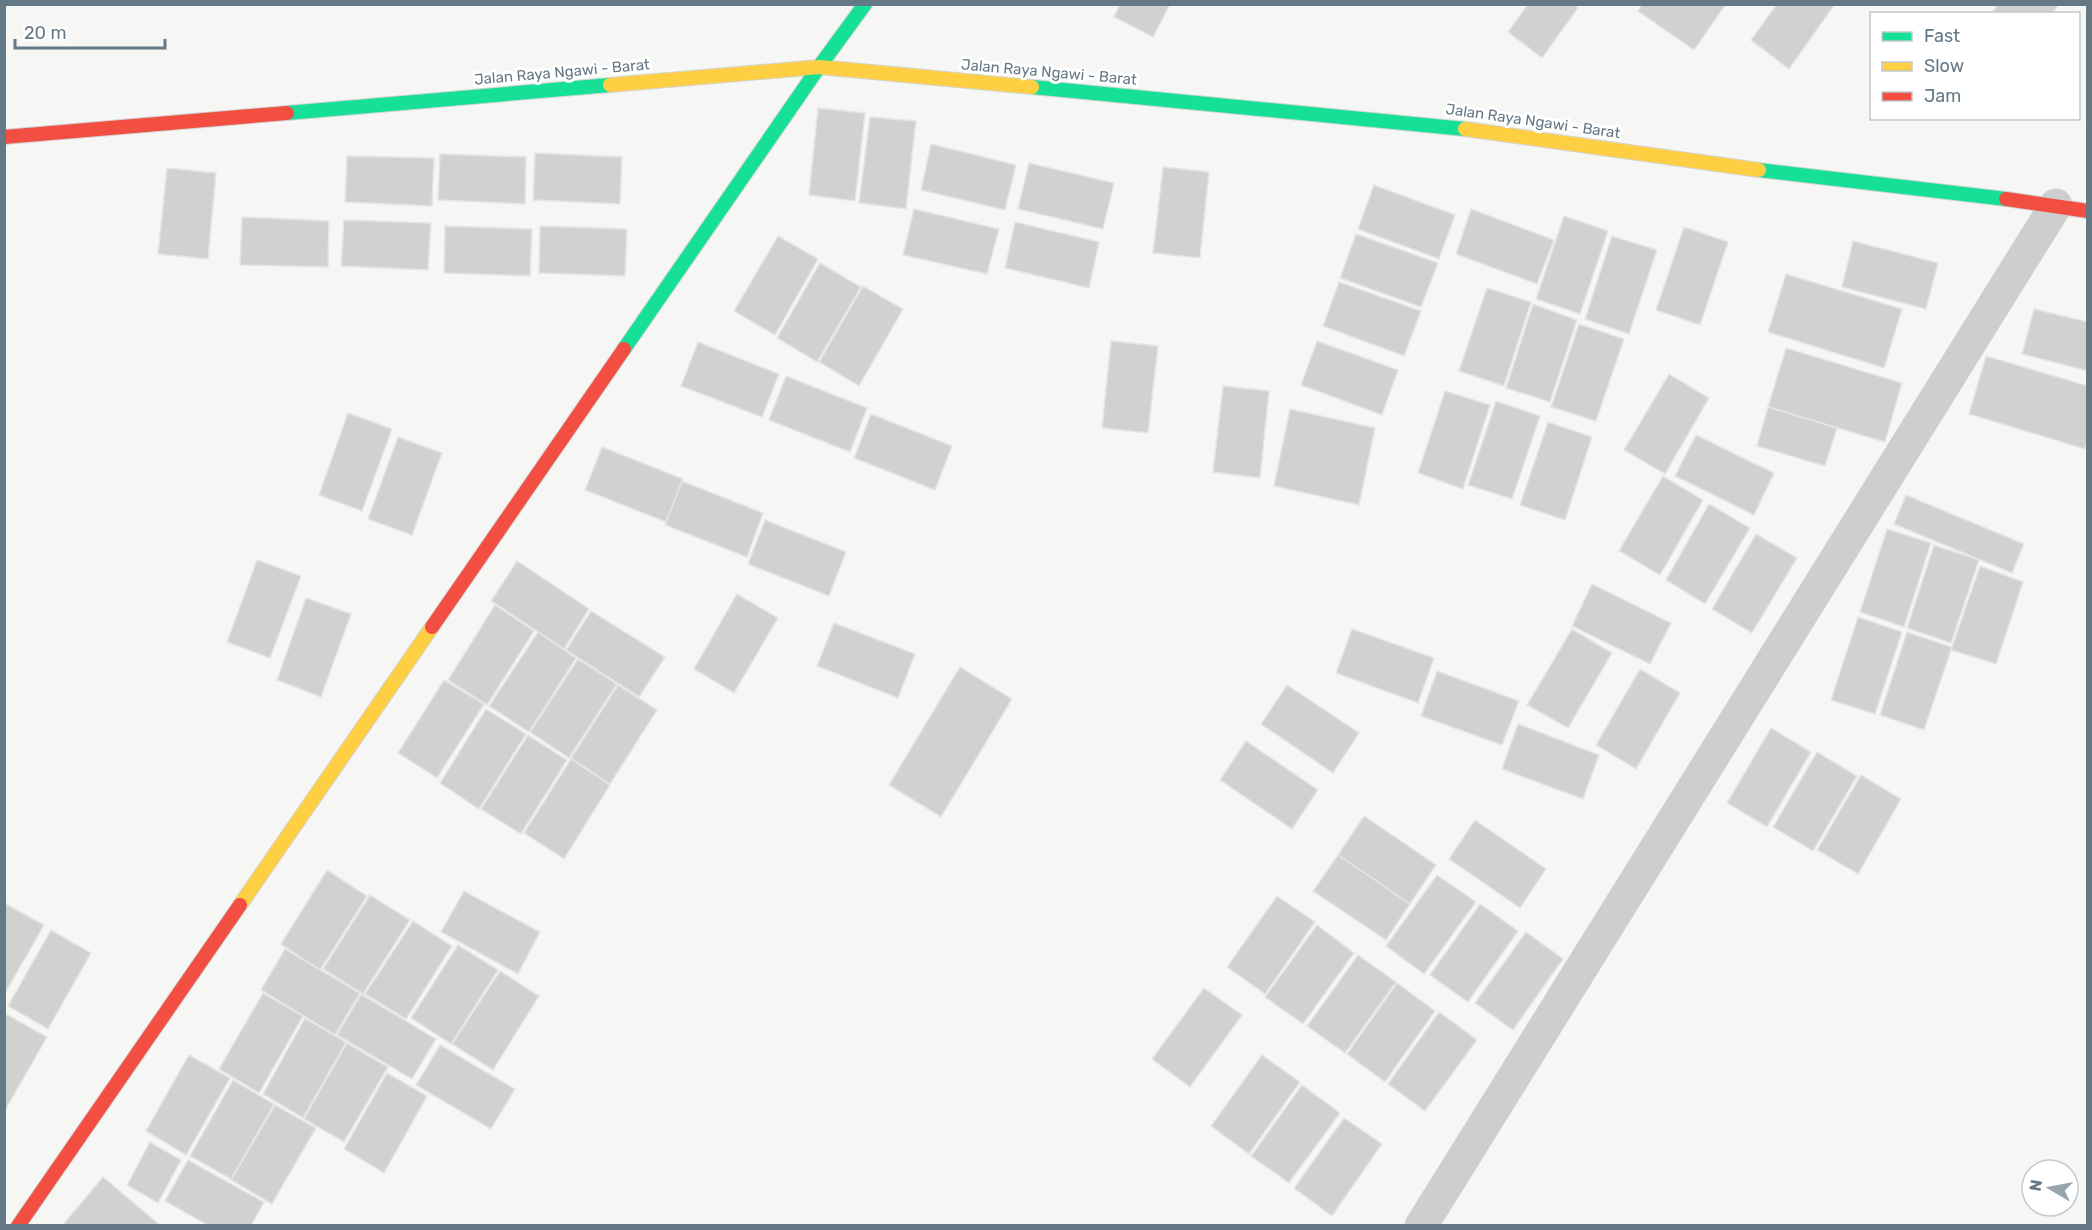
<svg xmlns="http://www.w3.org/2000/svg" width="2092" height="1230" font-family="Rubik,sans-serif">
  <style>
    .building { fill: #d0d1d1; stroke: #e5e5e4; stroke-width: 1.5 }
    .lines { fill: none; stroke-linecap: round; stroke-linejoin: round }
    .fast-casing { stroke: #d3d4d5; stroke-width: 16 }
    .slow-casing { stroke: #d3d4d5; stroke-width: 16 }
    .jam-casing { stroke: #d3d4d5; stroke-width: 16 }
    .street { stroke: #cdcfcf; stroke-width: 33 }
    .fast { stroke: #16e098; stroke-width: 14 }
    .slow { stroke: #ffcf43; stroke-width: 14 }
    .jam { stroke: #f24e42; stroke-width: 14 }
    .labels { text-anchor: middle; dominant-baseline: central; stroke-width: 6; stroke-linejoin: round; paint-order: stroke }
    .street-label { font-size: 15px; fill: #657885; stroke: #fff }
  </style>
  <rect width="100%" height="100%" fill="#f6f6f4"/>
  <g class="building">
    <path d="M1120,4H1170L1153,37L1114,17Z"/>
    <path d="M1528,4H1573L1578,8L1542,58L1508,32Z"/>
    <path d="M1642,4H1721L1724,7L1694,50L1638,11Z"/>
    <path d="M1777,4H1835L1789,69L1751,40Z"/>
    <path d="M1998,4H2059L2052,14H1991Z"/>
    <path d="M818,108L865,113L855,201L809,195Z"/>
    <path d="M870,117L916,121L906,209L859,203Z"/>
    <path d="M931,144L1016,165L1005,210L921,190Z"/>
    <path d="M535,153L622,157L620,204L533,200Z"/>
    <path d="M440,154L526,157L525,204L438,200Z"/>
    <path d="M347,156L434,158L432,206L345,202Z"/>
    <path d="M1029,163L1114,183L1103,229L1018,209Z"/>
    <path d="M1163,167L1209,172L1200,258L1153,253Z"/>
    <path d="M167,168L216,173L208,259L158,254Z"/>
    <path d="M1374,185L1455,215L1439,259L1358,229Z"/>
    <path d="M914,209L999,229L987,274L903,255Z"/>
    <path d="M1471,209L1554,240L1537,284L1456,254Z"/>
    <path d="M1564,216L1608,231L1580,314L1536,299Z"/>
    <path d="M242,217L329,221L328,267L240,265Z"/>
    <path d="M344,220L431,223L428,270L341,266Z"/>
    <path d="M1015,222L1099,242L1089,288L1005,268Z"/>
    <path d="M445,226L532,229L530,276L444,273Z"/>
    <path d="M540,226L627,229L625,276L539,273Z"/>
    <path d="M1684,227L1728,242L1700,325L1656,310Z"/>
    <path d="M1356,234L1438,263L1421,307L1340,278Z"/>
    <path d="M778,236L818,259L775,335L734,311Z"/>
    <path d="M1612,236L1657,250L1629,334L1585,319Z"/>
    <path d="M1853,241L1938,263L1926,309L1842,287Z"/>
    <path d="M820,263L861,287L817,362L777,338Z"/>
    <path d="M1786,274L1902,309L1884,368L1768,332Z"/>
    <path d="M1339,282L1421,311L1404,356L1323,326Z"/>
    <path d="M863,286L903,309L859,386L819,362Z"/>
    <path d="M1487,288L1531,302L1504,386L1459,371Z"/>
    <path d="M1533,304L1577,320L1550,402L1506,388Z"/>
    <path d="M2034,309L2088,322V371L2022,354Z"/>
    <path d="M1579,324L1624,339L1596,421L1551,407Z"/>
    <path d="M1111,341L1158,346L1148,433L1102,428Z"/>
    <path d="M1317,341L1398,370L1382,415L1301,385Z"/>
    <path d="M698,342L779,374L762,417L681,386Z"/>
    <path d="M1786,348L1902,383L1885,442L1768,407Z"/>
    <path d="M1986,356L2088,386V439L2085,449L1969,414Z"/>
    <path d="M1669,374L1709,398L1665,474L1624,450Z"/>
    <path d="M786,376L867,408L850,452L769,420Z"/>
    <path d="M1223,386L1269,391L1260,478L1213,472Z"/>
    <path d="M1445,391L1490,405L1463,489L1418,473Z"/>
    <path d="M1496,401L1540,416L1512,499L1468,485Z"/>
    <path d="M1768,407L1837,428L1825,466L1757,446Z"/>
    <path d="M1290,409L1375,428L1359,505L1274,486Z"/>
    <path d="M348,413L392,429L362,511L319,495Z"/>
    <path d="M871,414L952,446L935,490L854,458Z"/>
    <path d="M1548,422L1592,437L1565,520L1520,505Z"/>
    <path d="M1696,435L1774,473L1754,515L1675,476Z"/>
    <path d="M398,437L442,453L412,535L368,519Z"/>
    <path d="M602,447L683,479L666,522L585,490Z"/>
    <path d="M1663,476L1703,500L1660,575L1619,551Z"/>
    <path d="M682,481L763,513L747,557L665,525Z"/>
    <path d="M1906,495L2024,544L2012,573L1894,524Z"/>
    <path d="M1709,504L1750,528L1705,604L1666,580Z"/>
    <path d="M765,520L846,552L829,596L748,564Z"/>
    <path d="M1887,529L1931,543L1904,627L1860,612Z"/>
    <path d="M1756,534L1797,558L1752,633L1712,609Z"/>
    <path d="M1934,545L1979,560L1951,643L1907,628Z"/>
    <path d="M257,560L301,576L270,658L227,642Z"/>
    <path d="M517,561L589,609L564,649L491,601Z"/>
    <path d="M1980,566L2023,582L1996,664L1951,650Z"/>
    <path d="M1592,584L1671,623L1650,664L1572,626Z"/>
    <path d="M737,594L778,618L734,693L694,669Z"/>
    <path d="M306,598L351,614L321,697L277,680Z"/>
    <path d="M495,605L534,631L487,705L448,680Z"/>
    <path d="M591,611L665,657L639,697L566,650Z"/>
    <path d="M1858,617L1902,632L1875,714L1831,700Z"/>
    <path d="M834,623L915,654L898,698L817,666Z"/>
    <path d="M1352,629L1434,658L1418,703L1336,673Z"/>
    <path d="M1572,629L1612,653L1568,728L1527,705Z"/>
    <path d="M538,632L576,658L529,732L489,706Z"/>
    <path d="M1907,632L1952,647L1924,730L1880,715Z"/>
    <path d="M578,659L617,684L569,758L530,732Z"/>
    <path d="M960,667L1012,699L941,817L889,785Z"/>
    <path d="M1640,669L1680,693L1636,769L1596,745Z"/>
    <path d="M1437,671L1519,701L1502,745L1421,716Z"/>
    <path d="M444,680L484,704L437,778L398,753Z"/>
    <path d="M618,685L657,710L610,784L571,758Z"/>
    <path d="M1287,685L1359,733L1333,773L1261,724Z"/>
    <path d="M486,709L526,734L479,809L440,783Z"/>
    <path d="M1518,724L1599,755L1583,799L1502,769Z"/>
    <path d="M1771,728L1811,752L1767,827L1727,803Z"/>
    <path d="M528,735L567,760L521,834L481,809Z"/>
    <path d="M1246,741L1318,790L1292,829L1220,780Z"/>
    <path d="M1817,752L1857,776L1813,851L1773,827Z"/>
    <path d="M571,759L610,785L564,859L524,833Z"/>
    <path d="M1861,775L1901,799L1858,874L1817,850Z"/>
    <path d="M1364,816L1436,865L1410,904L1338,855Z"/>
    <path d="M1475,820L1546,869L1520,908L1449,859Z"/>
    <path d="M1338,855L1410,904L1386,940L1313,891Z"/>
    <path d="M327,870L367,896L320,970L281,944Z"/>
    <path d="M1437,875L1476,902L1424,974L1386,946Z"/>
    <path d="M464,891L540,932L518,974L441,932Z"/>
    <path d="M370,895L410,920L363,994L323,969Z"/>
    <path d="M1277,896L1315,922L1265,994L1227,967Z"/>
    <path d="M4,903L44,925L4,995Z"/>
    <path d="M1480,904L1518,931L1468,1002L1430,975Z"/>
    <path d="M413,921L452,946L406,1019L365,994Z"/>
    <path d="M1317,925L1354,953L1303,1024L1265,997Z"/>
    <path d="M51,930L91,953L48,1029L8,1006Z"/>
    <path d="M1526,932L1563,959L1513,1030L1475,1003Z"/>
    <path d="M458,945L498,970L451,1044L411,1018Z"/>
    <path d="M285,949L360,993L335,1035L261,990Z"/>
    <path d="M1358,955L1396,982L1345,1053L1307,1026Z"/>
    <path d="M500,971L539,996L493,1070L452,1044Z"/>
    <path d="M1397,983L1435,1011L1385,1082L1347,1054Z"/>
    <path d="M1204,988L1242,1015L1190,1087L1152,1059Z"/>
    <path d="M263,993L303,1016L259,1093L219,1069Z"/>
    <path d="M361,994L436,1039L412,1079L337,1035Z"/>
    <path d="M1439,1012L1477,1040L1425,1111L1388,1084Z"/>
    <path d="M6,1014L47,1037L4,1112V1017Z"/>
    <path d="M305,1018L346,1042L303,1118L263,1094Z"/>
    <path d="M347,1043L388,1067L344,1142L304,1119Z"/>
    <path d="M440,1045L515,1089L491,1129L416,1085Z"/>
    <path d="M189,1055L230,1078L186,1155L146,1131Z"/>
    <path d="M1262,1055L1300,1082L1249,1154L1211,1126Z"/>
    <path d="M387,1073L427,1096L384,1173L344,1149Z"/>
    <path d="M233,1080L274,1104L231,1179L190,1156Z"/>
    <path d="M1302,1085L1340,1113L1289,1183L1251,1156Z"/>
    <path d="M275,1105L316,1128L272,1204L231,1180Z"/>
    <path d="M1344,1118L1382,1144L1332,1216L1294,1188Z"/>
    <path d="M150,1142L181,1160L158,1203L127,1185Z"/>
    <path d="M188,1160L264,1202L251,1226H209L165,1201Z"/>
    <path d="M103,1177L161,1226H62Z"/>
  </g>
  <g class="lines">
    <g class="fast-casing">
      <g id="fast">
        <path d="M1032,87L1465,129"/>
        <path d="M287,113L610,85"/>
        <path d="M1759,170L2006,199"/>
        <path d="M624,349L819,67L865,4"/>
      </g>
    </g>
    <g class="slow-casing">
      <g id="slow">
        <path d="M610,85L819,67L1032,87"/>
        <path d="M1465,129L1759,170"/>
        <path d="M240,905L432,627"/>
      </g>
    </g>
    <g class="jam-casing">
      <g id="jam">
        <path d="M4,137L287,113"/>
        <path d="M2006,199L2088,211"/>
        <path d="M432,627L624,349"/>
        <path d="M18,1226L240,905"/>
      </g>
    </g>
    <path class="street" d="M1421,1226L2056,205"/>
    <use href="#fast" class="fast"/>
    <use href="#slow" class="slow"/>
    <use href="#jam" class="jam"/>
  </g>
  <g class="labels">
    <g class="street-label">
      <text transform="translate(562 72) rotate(-5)">Jalan Raya Ngawi - Barat</text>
      <text transform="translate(1049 72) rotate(5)">Jalan Raya Ngawi - Barat</text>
      <text transform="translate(1533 121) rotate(8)">Jalan Raya Ngawi - Barat</text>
    </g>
  </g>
  <rect width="2092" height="1230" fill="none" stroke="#657885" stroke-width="12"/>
  <rect x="1870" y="12" width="210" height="108" fill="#ffffff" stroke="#c1c9ce" stroke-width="1.5"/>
  <rect x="1882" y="32" width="30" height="9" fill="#16e098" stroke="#c1c9ce" stroke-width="1.5"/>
  <text x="1924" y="42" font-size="18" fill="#657885">Fast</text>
  <rect x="1882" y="62" width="30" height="9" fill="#ffcf43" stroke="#c1c9ce" stroke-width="1.5"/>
  <text x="1924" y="72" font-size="18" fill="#657885">Slow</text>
  <rect x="1882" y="92" width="30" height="9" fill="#f24e42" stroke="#c1c9ce" stroke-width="1.5"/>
  <text x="1924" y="102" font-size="18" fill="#657885">Jam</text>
  <g transform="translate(2050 1188) rotate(280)"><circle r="28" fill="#ffffff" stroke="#c1c9ce" stroke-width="1.5"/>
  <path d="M0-4.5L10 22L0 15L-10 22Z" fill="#98a4ac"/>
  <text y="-9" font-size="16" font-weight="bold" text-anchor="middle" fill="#657885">N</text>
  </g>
  <path d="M15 39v9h150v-9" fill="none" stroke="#657885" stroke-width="3"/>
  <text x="24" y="39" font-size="18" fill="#657885" stroke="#ffffff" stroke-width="4.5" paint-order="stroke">20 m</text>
</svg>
